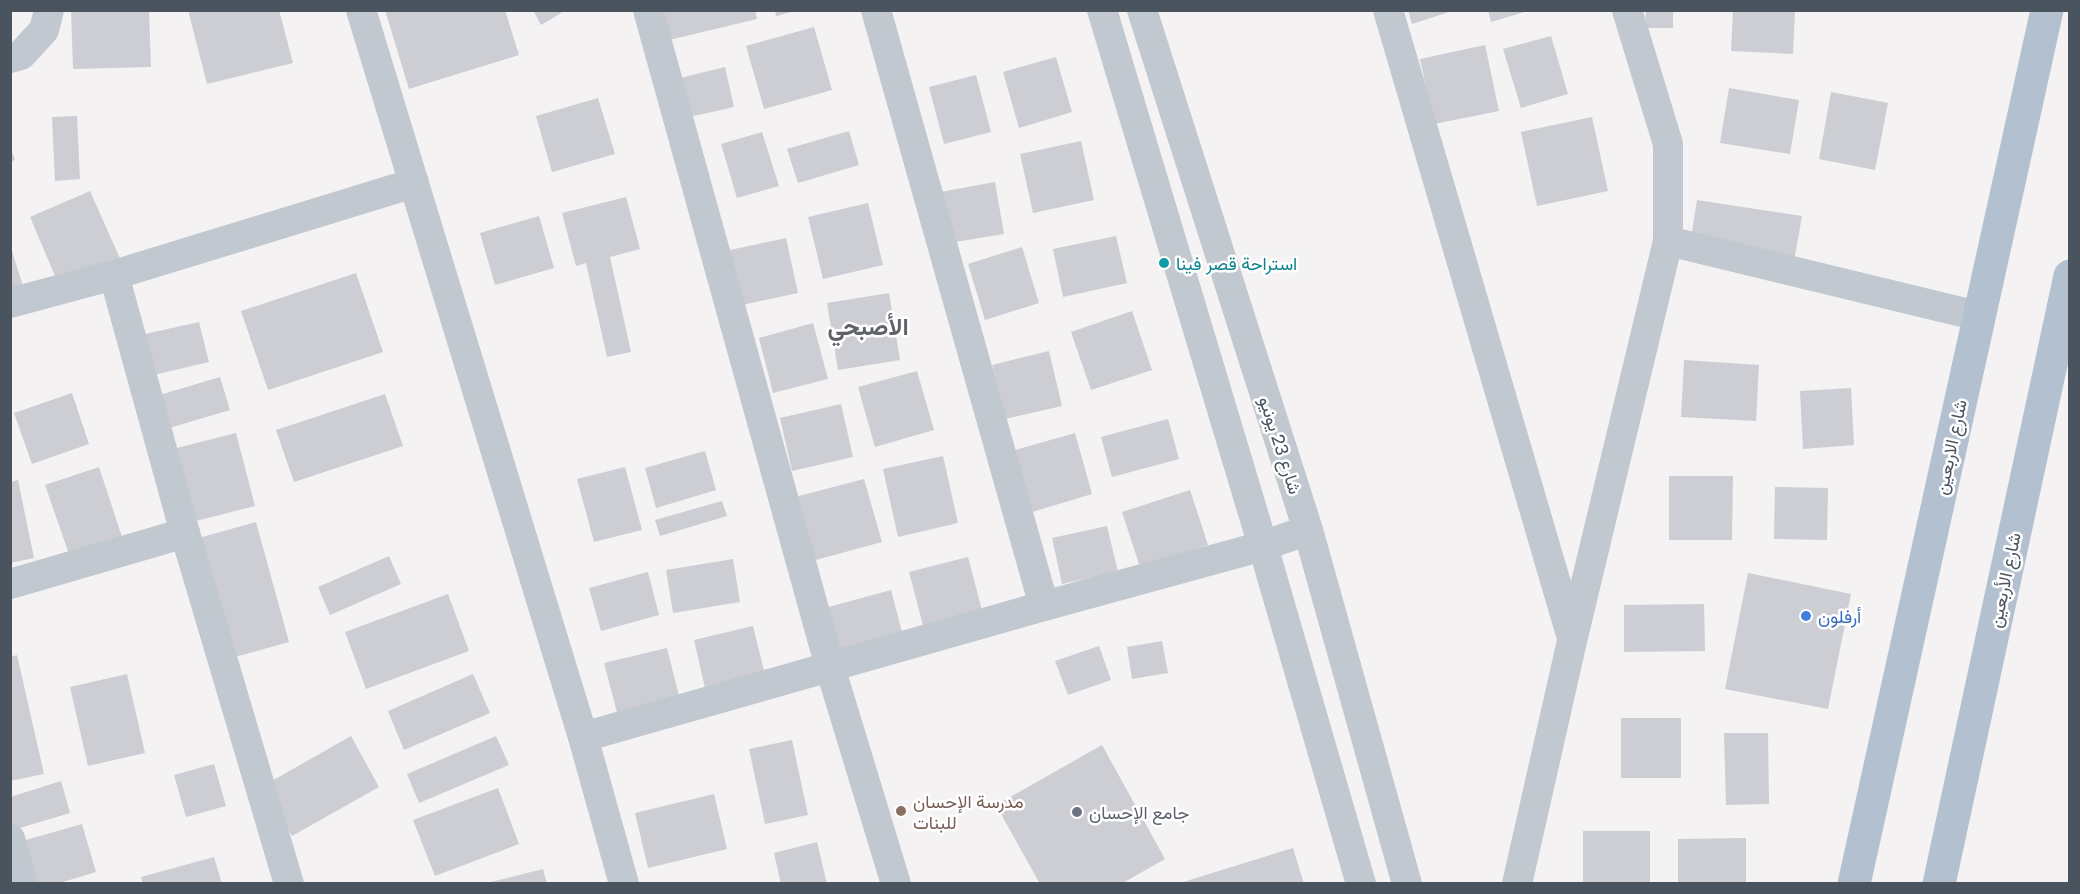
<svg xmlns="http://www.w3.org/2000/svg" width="2080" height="894" font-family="'Golos Text',Vazirmatn,sans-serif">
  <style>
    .building { fill: #ccced4 }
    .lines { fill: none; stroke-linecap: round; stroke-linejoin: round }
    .minor { stroke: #c1c8d0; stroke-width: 30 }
    .major { stroke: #b3c0cf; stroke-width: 33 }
    .culture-dot { fill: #0f9aa8; stroke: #fff; stroke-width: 2 }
    .shop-dot { fill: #3f7fe0; stroke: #fff; stroke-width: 2 }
    .education-dot { fill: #8d6e63; stroke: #fff; stroke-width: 2 }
    .worship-dot { fill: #6b7280; stroke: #fff; stroke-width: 2 }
    .labels { text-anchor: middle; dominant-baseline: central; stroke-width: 5; stroke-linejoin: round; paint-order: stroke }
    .culture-label { font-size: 18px; fill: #0d838f; stroke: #fff; text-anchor: start }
    .street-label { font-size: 18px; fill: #4a545f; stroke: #fff }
    .shop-label { font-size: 18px; fill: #366cbe; stroke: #fff; text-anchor: start }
    .education-label { font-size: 18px; fill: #785e54; stroke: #fff; text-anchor: start }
    .worship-label { font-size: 18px; fill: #5b616d; stroke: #fff; text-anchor: start }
    .district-label { font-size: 24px; font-weight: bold; fill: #5f6267; stroke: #fff }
  </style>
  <rect width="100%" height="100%" fill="#f4f2f2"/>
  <g class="building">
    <path d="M71,10H149L151,67L73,69Z"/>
    <path d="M188,10H279L293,63L207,84Z"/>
    <path d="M385,10H505L519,55L409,89Z"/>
    <path d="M533,10H566L541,25Z"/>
    <path d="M657,10H755L757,19L665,41Z"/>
    <path d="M775,10H795V11L776,16Z"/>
    <path d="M1408,10H1452V11L1412,24Z"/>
    <path d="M1488,10H1528V11L1491,22Z"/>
    <path d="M1646,10H1673V28H1645Z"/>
    <path d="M1733,10H1795L1793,54L1731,51Z"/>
    <path d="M814,27L832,90L764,109L746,46Z"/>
    <path d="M1551,36L1568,94L1521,108L1503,49Z"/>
    <path d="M1485,45L1499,111L1434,124L1420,59Z"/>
    <path d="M1056,57L1072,112L1019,128L1003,72Z"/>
    <path d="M725,67L734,107L685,118L676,79Z"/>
    <path d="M976,75L991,132L944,144L929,87Z"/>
    <path d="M1729,88L1799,100L1790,154L1720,143Z"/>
    <path d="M1831,92L1888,103L1875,170L1819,159Z"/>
    <path d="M598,98L615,154L552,172L536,116Z"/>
    <path d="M77,116L80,179L55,181L52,117Z"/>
    <path d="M1592,117L1608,191L1537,206L1521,132Z"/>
    <path d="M849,131L859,165L798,183L787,149Z"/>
    <path d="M762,132L779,186L737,198L721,144Z"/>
    <path d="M1081,141L1094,200L1033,213L1020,154Z"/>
    <path d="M10,147L15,160L10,162Z"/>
    <path d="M995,182L1004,234L949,243L940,192Z"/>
    <path d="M90,191L122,263L61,290L30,217Z"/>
    <path d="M626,197L640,249L610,257L631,352L607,357L586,263L576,266L562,213Z"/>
    <path d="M1697,200L1802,216L1793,267L1689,251Z"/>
    <path d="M868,203L883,265L823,279L808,217Z"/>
    <path d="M539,216L554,268L495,285L480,233Z"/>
    <path d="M1116,236L1127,283L1063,297L1053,249Z"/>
    <path d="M786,238L798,293L742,305L730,250Z"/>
    <path d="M10,245L31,311L10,317Z"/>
    <path d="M1022,247L1039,303L985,320L968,264Z"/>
    <path d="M356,273L383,352L268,390L241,311Z"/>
    <path d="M889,293L900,360L838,370L827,303Z"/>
    <path d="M1132,311L1152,370L1091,390L1071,332Z"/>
    <path d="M199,322L209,362L145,377L136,336Z"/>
    <path d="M813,323L828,379L773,393L759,338Z"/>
    <path d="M1049,351L1062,406L1005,419L992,365Z"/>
    <path d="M1684,360L1759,365L1756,421L1681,417Z"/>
    <path d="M917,371L934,430L875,447L858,387Z"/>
    <path d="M220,377L230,410L166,429L156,396Z"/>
    <path d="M1851,388L1854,445L1803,449L1800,391Z"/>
    <path d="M72,393L89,444L32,464L14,413Z"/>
    <path d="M385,394L403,446L294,482L276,430Z"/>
    <path d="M841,404L853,457L792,471L780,418Z"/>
    <path d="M1168,419L1179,459L1112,477L1101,437Z"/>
    <path d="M236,433L255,506L180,525L161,452Z"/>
    <path d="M1075,433L1092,494L1032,512L1015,450Z"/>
    <path d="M705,451L716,490L656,508L645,468Z"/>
    <path d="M943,456L958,523L898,537L883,469Z"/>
    <path d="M99,467L123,540L70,557L45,485Z"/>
    <path d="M625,467L642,530L594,542L577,479Z"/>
    <path d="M1669,476H1733L1732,540H1669Z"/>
    <path d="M864,479L882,542L812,561L795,497Z"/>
    <path d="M18,480L34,558L10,563V482Z"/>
    <path d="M1775,487L1828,488L1827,540L1774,539Z"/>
    <path d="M1190,490L1208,545L1140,567L1122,512Z"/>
    <path d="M722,501L727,516L660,536L655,520Z"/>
    <path d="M256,522L289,642L228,659L195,539Z"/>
    <path d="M1107,526L1118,572L1062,584L1052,538Z"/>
    <path d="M389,556L401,584L330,615L318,587Z"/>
    <path d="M968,557L984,618L925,633L909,572Z"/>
    <path d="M733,559L740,602L673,613L666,570Z"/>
    <path d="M648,572L659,615L601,631L589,588Z"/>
    <path d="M1748,573L1851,594L1828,709L1725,689Z"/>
    <path d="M891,590L904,640L839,658L825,608Z"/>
    <path d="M448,594L469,651L366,689L345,632Z"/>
    <path d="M1704,604L1705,651L1624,652V605Z"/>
    <path d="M753,626L767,683L707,697L694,640Z"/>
    <path d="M1162,641L1168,673L1132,679L1127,647Z"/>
    <path d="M1099,646L1111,680L1068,695L1055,661Z"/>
    <path d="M667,648L681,704L619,720L604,663Z"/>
    <path d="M17,655L44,774L10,781V657Z"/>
    <path d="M127,674L145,753L88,766L70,687Z"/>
    <path d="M473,674L490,713L404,750L388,711Z"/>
    <rect x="1621" y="718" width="60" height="60"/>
    <path d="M1724,733H1768L1769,804L1726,805Z"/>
    <path d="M351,736L379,787L292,836L263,786Z"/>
    <path d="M496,736L509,765L419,803L407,774Z"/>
    <path d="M792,740L808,815L765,824L749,749Z"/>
    <path d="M1102,745L1165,859L1121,884H1040L996,805Z"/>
    <path d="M214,764L226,806L186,817L174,775Z"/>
    <path d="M61,781L70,813L13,830L10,821V797Z"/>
    <path d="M498,788L519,844L435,876L413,820Z"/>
    <path d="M714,794L727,849L648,868L635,813Z"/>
    <path d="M82,824L96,872L56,884H31L19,842Z"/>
    <rect x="1583" y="831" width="67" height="53"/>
    <path d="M1746,838V884H1678V839Z"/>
    <path d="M817,842L827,884H781L774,853Z"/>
    <path d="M1293,848L1304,884H1181L1180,883Z"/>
    <path d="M214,857L222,884H143L141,877Z"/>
    <path d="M543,869L547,884H487V883Z"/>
  </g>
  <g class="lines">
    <g class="minor">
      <path d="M361,10L583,737L624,884"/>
      <path d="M648,10L830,667L896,884"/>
      <path d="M876,10L1044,606"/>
      <path d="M1102,10L1263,546L1361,884"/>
      <path d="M1142,10L1308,530L1407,884"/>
      <path d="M1388,10L1572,638"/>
      <path d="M10,58L21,55L44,30L49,10"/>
      <path d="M1668,241L1978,316"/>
      <path d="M114,275L185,533L289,884"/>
      <path d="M10,303L114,275L414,183"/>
      <path d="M10,584L185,533"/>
      <path d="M583,737L1044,606L1263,546L1308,530"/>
      <path d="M10,839L23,884"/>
      <path d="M1517,884L1572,641L1668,241V144L1627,10"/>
    </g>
    <g class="major">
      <path d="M1854,884L2047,10"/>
      <path d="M1939,884L2070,276"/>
    </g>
  </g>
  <circle class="culture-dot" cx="1164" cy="263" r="6"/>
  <circle class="shop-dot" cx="1806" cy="616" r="6"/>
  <circle class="education-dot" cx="901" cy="811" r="6"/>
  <circle class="worship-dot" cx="1077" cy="812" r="6"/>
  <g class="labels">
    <g class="culture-label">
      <text x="1176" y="263">استراحة قصر فينا</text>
    </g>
    <g class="street-label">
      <text transform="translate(1281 445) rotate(72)">شارع 23 يونيو</text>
      <text transform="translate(1950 447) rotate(-78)">شارع الاربعين</text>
      <text transform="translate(2004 580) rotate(-78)">شارع الأربعين</text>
    </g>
    <g class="shop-label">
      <text x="1818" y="616">أرفلون</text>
    </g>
    <g class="education-label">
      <text x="913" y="801">مدرسة الإحسان<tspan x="913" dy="21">للبنات</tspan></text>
    </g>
    <g class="worship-label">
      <text x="1089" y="812">جامع الإحسان</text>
    </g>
    <g class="district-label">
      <text x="868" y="325">الأصبحي</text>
    </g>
  </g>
  <rect width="2080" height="894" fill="none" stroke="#4a545f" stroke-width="24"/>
</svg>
